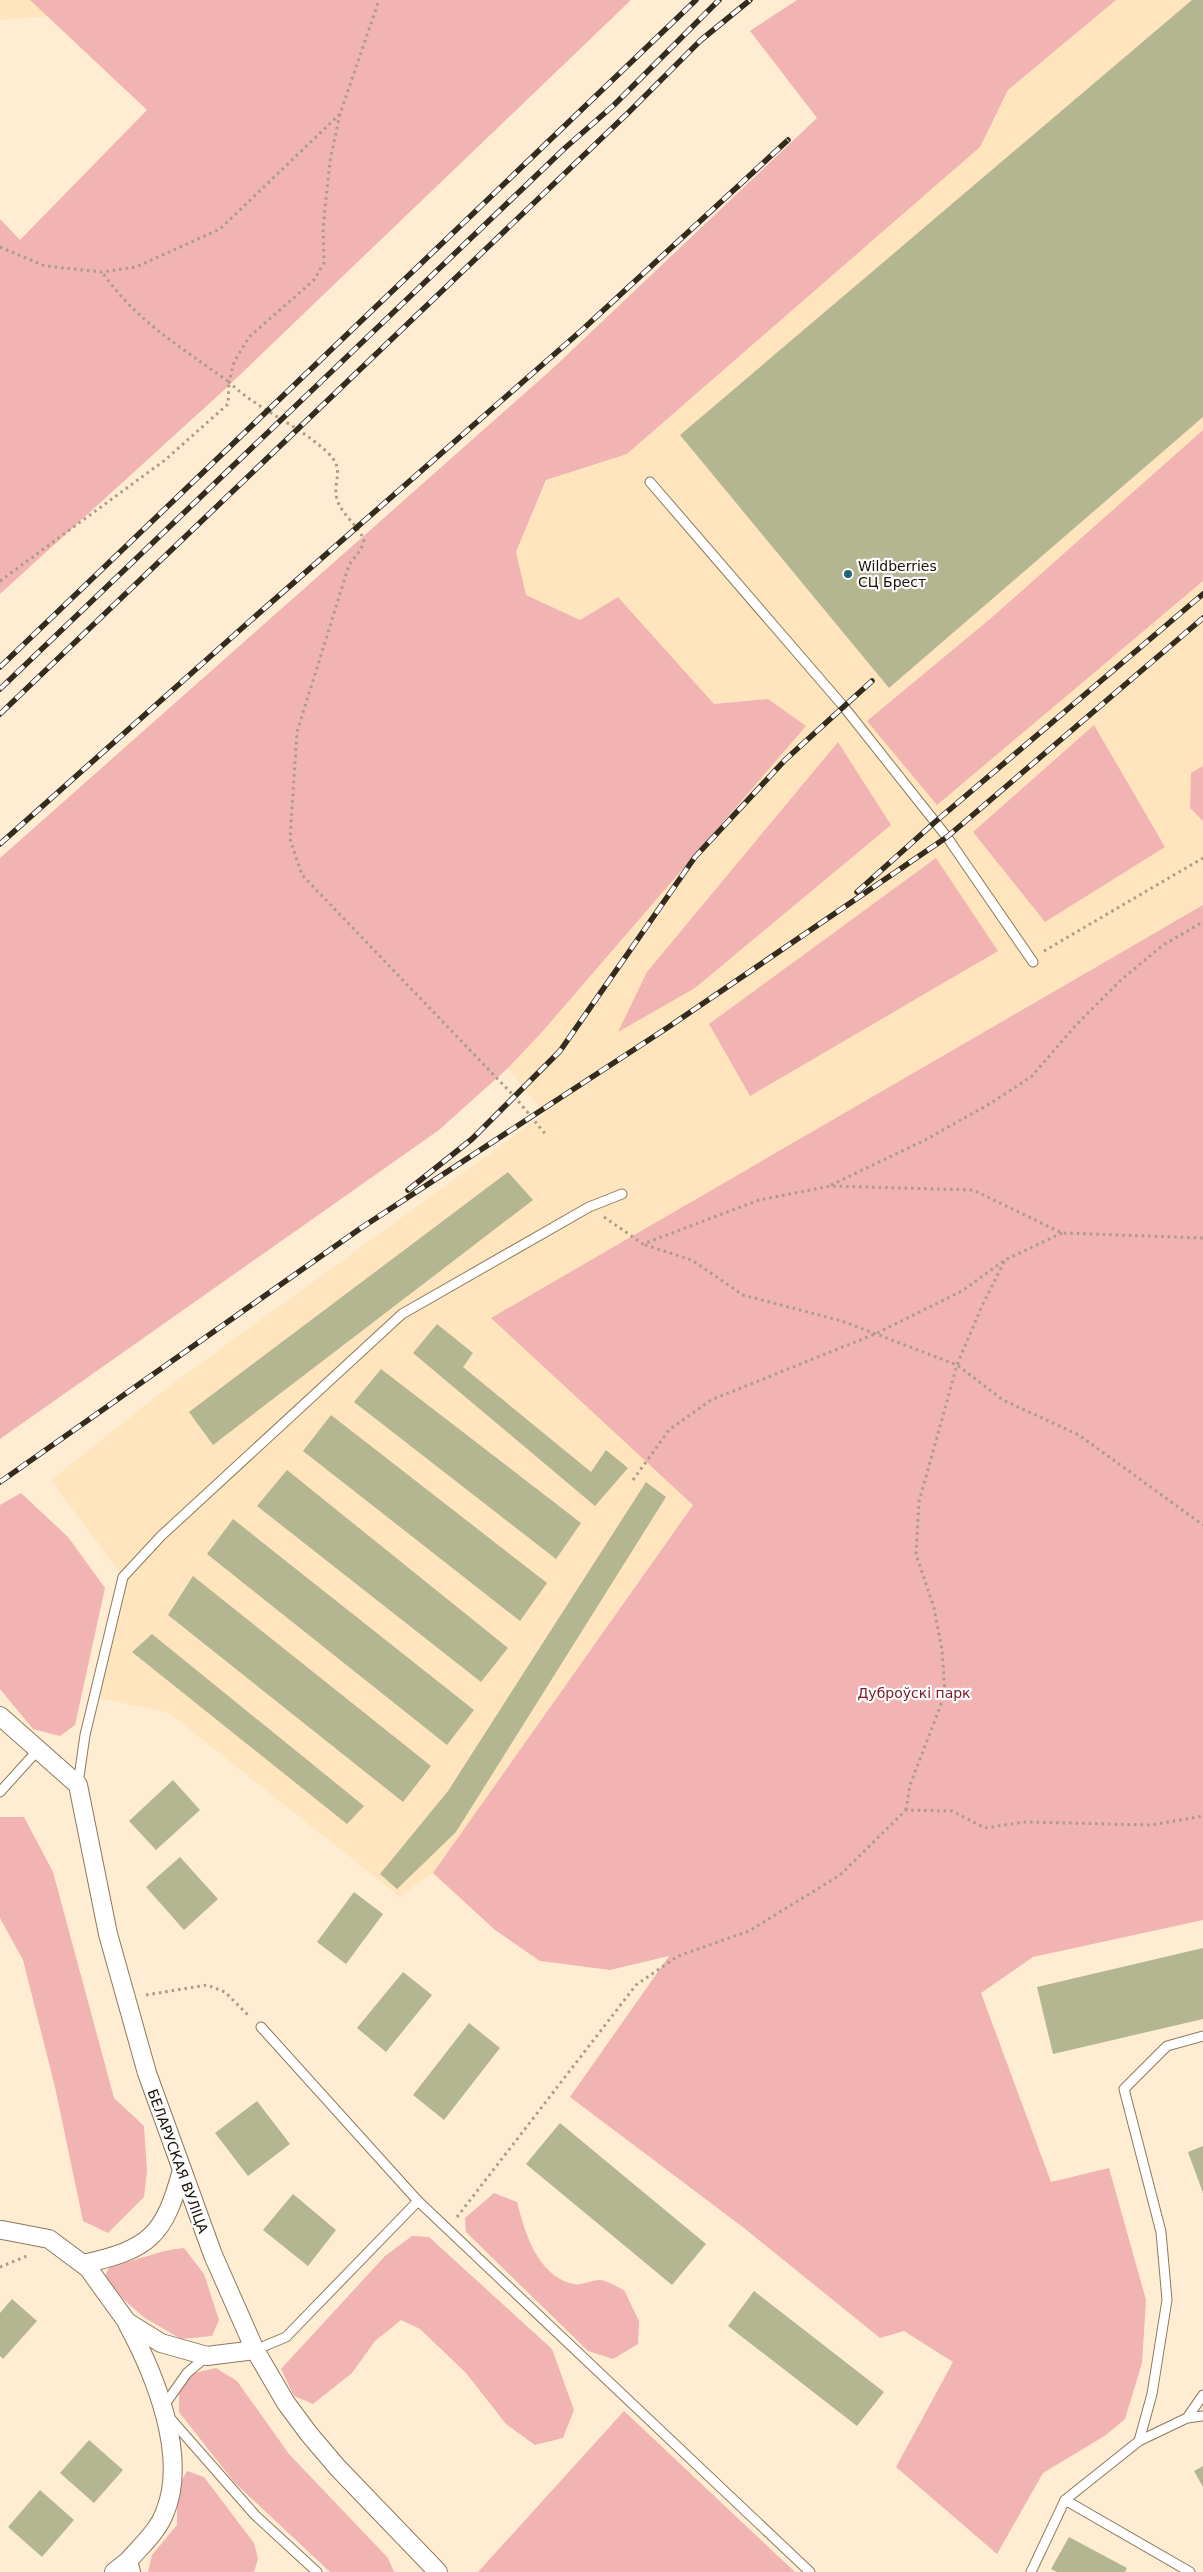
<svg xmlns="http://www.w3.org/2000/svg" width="1203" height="2572" font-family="'DejaVu Sans',sans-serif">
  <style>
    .built { fill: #ffe5bd }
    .green { fill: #f2b3b3 }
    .building { fill: #b4b591 }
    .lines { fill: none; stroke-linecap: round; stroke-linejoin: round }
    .lane-casing { stroke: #8d795b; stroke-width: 11 }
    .street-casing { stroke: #8d795b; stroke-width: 20 }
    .path { stroke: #aa9c87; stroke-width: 3; stroke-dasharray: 2.5 4; stroke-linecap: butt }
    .lane { stroke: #fff; stroke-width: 9 }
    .street { stroke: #fff; stroke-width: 18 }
    .rail-casing { stroke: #332b1e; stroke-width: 5.5 }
    .rail { stroke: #fdfdfd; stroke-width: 4; stroke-dasharray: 11; stroke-linecap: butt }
    .poi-dot { fill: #246279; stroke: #fdfdfd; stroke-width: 2 }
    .labels { text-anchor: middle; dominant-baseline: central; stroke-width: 4.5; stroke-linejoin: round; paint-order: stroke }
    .poi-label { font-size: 14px; fill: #181106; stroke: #fdfdfd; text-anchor: start }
    .park-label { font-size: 14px; fill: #781a26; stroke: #fdfdfd }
    .street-label { font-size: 14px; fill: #181106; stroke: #fdfdfd }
  </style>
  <rect width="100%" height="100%" fill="#ffedd3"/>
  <g class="built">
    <path d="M0,0H30L50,16L0,20Z"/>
    <path d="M1116,0H1203V905L492,1318L693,1504L433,1873L400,1897L169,1713L94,1697L123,1577L51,1480L168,1387L544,1114L508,1068L542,1032L805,726L768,699L714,704L618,597L580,620L526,595L516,552L547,480L627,454L980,147L1008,90Z"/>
  </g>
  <g class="green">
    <path d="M30,0H631L223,391L0,594V219L20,240L147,110Z"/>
    <path d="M797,0H1116L1008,90L980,147L627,454L546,480L516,552L526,595L580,620L618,597L714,704L768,699L806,726L542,1032L508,1068L439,1130L0,1439V858L551,370L817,118L750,31Z"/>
    <path d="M1203,430V581L937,805L867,721L990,619Z"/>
    <path d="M1094,725L1165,847L1045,922L973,832Z"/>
    <path d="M838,742L891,825L695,988L618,1032L647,972Z"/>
    <path d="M1203,766V821L1190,808L1191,773Z"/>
    <path d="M936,858L998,951L750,1096L709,1024Z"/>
    <path d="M1203,905V1920L1033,1957L981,1993L1051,2182L1109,2168L1146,2300L1142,2363L1125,2419L1106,2435L1043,2473L997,2554L896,2467L953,2362L904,2331L880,2338L744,2228L570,2097L669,1956L610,1970L540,1961L495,1930L433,1873L693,1505L491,1318Z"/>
    <path d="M21,1493L68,1537L105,1588L75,1725L60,1736L33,1729L0,1689V1505Z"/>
    <path d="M0,1817H24L53,1872L114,2098L144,2126L147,2171L144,2197L108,2233L83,2221L55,2087L23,1960L0,1918Z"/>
    <path d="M494,2193L517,2202C525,2233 537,2275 573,2284C581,2286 591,2280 599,2280C607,2280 617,2287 624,2290L639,2321L638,2344L613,2359L588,2351L466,2232L465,2218Z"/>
    <path d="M412,2236L429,2237L552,2349L574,2410L563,2438L535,2445L506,2424L466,2373L420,2329L401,2320L375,2341L352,2373L313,2404L294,2396L281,2369L385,2256Z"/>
    <path d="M184,2248L204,2274L219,2320L212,2336L181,2339L145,2318L123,2299L105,2276L110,2265C137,2262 157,2250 184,2248Z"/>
    <path d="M216,2368L237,2381L289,2454L388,2558L394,2572H330L234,2482L179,2412V2389L194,2373Z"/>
    <path d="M624,2411L795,2572H478Z"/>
    <path d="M187,2471L204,2477L254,2543L258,2559L254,2572H148L152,2555L177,2525V2489Z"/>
  </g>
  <g class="building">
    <path d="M1192,0H1203V417L889,688L680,435Z"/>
    <path d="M508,1172L533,1200L213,1445L189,1412Z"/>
    <path d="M437,1324L473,1353L463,1367L591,1472L606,1450L628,1468L595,1506L413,1353Z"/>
    <path d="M381,1369L581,1523L556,1559L354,1402Z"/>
    <path d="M331,1415L547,1583L520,1621L303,1451Z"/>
    <path d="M287,1470L508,1648L481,1682L257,1506Z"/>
    <path d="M646,1482L666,1497L456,1832L397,1889L380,1874L448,1791Z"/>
    <path d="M233,1519L474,1710L447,1745L207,1554Z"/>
    <path d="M193,1576L431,1766L403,1802L168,1615Z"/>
    <path d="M152,1634L364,1806L347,1824L132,1652Z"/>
    <path d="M173,1780L200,1810L156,1850L129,1821Z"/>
    <path d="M180,1857L218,1899L184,1930L146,1887Z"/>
    <path d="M354,1892L383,1914L346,1964L317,1942Z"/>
    <path d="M1203,1948V2019L1053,2054L1037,1987Z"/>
    <path d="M403,1972L432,1995L386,2052L357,2028Z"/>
    <path d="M469,2023L500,2048L444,2120L413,2095Z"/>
    <path d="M257,2101L290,2144L248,2176L215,2133Z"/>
    <path d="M560,2123L706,2244L672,2285L526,2164Z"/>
    <path d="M1203,2146V2193L1188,2152Z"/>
    <path d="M293,2194L336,2230L308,2266L263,2230Z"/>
    <path d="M754,2291L884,2392L857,2426L728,2326Z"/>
    <path d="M12,2299L37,2321L3,2359L0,2356V2313Z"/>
    <path d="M89,2440L123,2470L94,2503L60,2473Z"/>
    <path d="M1203,2466V2487L1194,2471Z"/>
    <path d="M40,2490L74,2520L42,2557L8,2527Z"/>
    <path d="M1069,2537L1127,2568L1125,2572H1057L1051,2569Z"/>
  </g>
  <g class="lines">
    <g class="lane-casing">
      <g id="lane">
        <path d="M650,482L844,707L947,837L1033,962"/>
        <path d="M78,1784L85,1735L123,1577L161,1536L402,1314L589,1207L622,1194"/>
        <path d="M0,1792L37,1751"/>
        <path d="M261,2027L418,2201L810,2572"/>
        <path d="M255,2350L286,2337L418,2201"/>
        <path d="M163,2407L187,2373L206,2357"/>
        <path d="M169,2417L255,2515L317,2572"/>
        <path d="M1187,2418L1203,2416"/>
        <path d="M1139,2441L1152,2394L1167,2300L1161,2232L1124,2089L1167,2046L1203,2036"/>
        <path d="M1065,2500L1190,2572"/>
        <path d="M1031,2572L1065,2500L1139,2441L1187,2418L1203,2395"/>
      </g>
    </g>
    <g class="street-casing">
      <g id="street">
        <path d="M0,1716L78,1785L108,1934L147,2073L213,2255L255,2350L286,2403L309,2434L337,2467L438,2572"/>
        <path d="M2,2230L49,2239L88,2268L127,2322L161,2343L207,2356L255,2350"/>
        <path d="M83,2264C150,2249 164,2236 182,2170"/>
        <path d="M128,2325C155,2375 188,2456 165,2512C158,2531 141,2546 128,2561L131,2572"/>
        <path d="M114,2572L128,2561"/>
      </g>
    </g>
    <g class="path">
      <path d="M340,114L330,161L323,228L324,263L314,280L249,337L234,362L229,382C258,410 299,425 328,453C346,470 332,481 337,499C341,514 357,524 364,540L361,549L349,565L297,732L290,839L302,875L514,1096L547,1136"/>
      <path d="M0,247L45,266L102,272L136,267L220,229L340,114L379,0"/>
      <path d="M0,581L165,460L228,404L229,382C181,347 137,322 102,272"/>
      <path d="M1044,951L1203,858"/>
      <path d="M831,1185L925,1140L991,1103L1031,1077L1076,1025L1121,980L1163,945L1203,922"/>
      <path d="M604,1217L643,1244L759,1200L831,1186L973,1190L1062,1233L1203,1238"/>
      <path d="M645,1245L692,1260L743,1295L842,1321L957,1365L1003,1400L1079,1435L1203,1525"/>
      <path d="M633,1480L669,1430L711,1400L875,1334L962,1291L1005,1260L1062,1233"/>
      <path d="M906,1810L910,1785L945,1694L942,1650L934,1608L916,1554L919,1502L957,1365L982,1306L1005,1260"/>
      <path d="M146,1995L207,1985L225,1992L250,2017"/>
      <path d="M457,2217L636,1985L678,1956L749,1931L840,1875L906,1810L952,1811L985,1828L1025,1822L1151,1825L1203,1816"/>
      <path d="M0,2267L27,2256"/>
    </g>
    <use href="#lane" class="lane"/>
    <use href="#street" class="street"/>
    <g class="rail-casing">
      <g id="rail">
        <path d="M0,667L696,0"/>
        <path d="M0,689L565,148L614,105L719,0"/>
        <path d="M0,714L629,112L701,40L750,0"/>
        <path d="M0,844L250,621L582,330L788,140"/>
        <path d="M857,892L935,822L1203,594"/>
        <path d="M408,1190L472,1139L560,1051L695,857L785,760L872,681"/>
        <path d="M0,1482L361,1228L667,1028L947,837L1203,618"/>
      </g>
    </g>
    <use href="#rail" class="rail"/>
  </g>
  <circle class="poi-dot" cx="848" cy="574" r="5"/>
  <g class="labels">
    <g class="poi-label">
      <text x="858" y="566">Wildberries<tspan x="858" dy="16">СЦ Брест</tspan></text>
    </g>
    <g class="park-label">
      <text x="914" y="1693">Дуброўскі парк</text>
    </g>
    <g class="street-label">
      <text transform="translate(178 2161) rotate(70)">БЕЛАРУСКАЯ ВУЛІЦА</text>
    </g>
  </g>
</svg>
